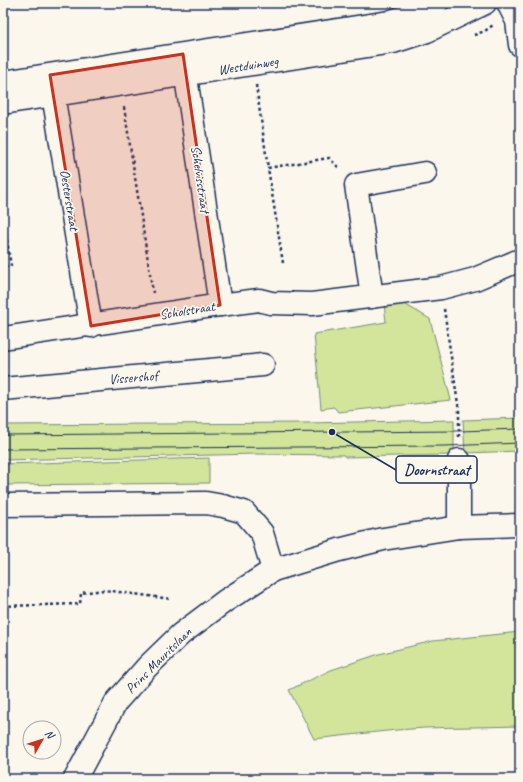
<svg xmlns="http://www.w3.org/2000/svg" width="523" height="782" font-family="Caveat,sans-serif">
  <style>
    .green { fill: #d2e59a; stroke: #768a7c }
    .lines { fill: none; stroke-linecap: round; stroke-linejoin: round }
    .minor-casing { stroke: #1b2f5e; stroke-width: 25 }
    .major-casing { stroke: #1b2f5e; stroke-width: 25 }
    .path { stroke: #1b2f5e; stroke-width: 2.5; stroke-dasharray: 3 3; stroke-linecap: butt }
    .minor { stroke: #fbf7ec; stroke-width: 22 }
    .major { stroke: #fbf7ec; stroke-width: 22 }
    .tram { stroke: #1b2f5e; stroke-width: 1 }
    .marked { fill: #c8321e; fill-opacity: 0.2; stroke: #c8321e; stroke-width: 3; stroke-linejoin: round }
    .labels { text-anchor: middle; stroke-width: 3.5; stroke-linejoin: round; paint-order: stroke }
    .street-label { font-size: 14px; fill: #1b2f5e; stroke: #fbf7ec }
    .leader { fill: none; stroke: #1b2f5e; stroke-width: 1.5 }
    .callout-dot { fill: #1b2f5e; stroke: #fbf7ec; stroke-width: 1.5 }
    .callout { fill: #fbf7ec; stroke: #1b2f5e; stroke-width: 1.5 }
    .callout-label { font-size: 15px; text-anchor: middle; font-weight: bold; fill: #1b2f5e }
  </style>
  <rect width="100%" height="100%" fill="#fbf7ec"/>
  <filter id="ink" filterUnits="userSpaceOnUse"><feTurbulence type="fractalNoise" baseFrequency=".025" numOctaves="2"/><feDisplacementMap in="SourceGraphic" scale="8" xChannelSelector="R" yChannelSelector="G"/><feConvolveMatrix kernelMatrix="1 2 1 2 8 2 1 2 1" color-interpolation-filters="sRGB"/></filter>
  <g filter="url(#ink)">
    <!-- green -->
    <g class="green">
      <path d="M401,302L430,319L451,400L338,412L334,407L321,409L314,334L386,322L384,304Z"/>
      <path d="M520,418V451L465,453L463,420Z"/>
      <path d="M454,420V455L345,457L344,455L256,454L3,460V425L305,423Z"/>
      <path d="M209,458V483L3,485V464Z"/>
      <path d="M520,632V726C488,727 456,727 425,728C388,730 351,735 314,739L289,690L331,670L379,654L433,641Z"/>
    </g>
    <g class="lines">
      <defs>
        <g id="minor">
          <path d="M508,3L517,21L520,45"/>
          <path d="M183,57L220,305"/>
          <path d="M50,76L91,326"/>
          <path d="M372,297L356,185L425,173"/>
          <path d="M3,338L220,305L259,300L271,303L312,304L441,288L475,279L520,260"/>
          <path d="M3,389L263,365"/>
          <path d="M3,505L206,503L223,506L244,512L262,533L273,570"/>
          <path d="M459,527V460"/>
          <path d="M75,779L116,702L147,667L181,634L225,601L273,570L339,550L383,539L459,527L520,525"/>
        </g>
        <g id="major">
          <path d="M3,82L389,22L418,12L437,3"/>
          <path d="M3,103L393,42L427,31L485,3"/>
        </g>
      </defs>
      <!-- minor casing -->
      <use href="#minor" class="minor-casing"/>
      <!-- major casing -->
      <use href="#major" class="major-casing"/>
      <!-- path -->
      <g class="path">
        <path d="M474,35L485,31L493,25"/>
        <path d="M256,85L268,168"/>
        <path d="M124,107L153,293"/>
        <path d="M3,216L11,266L3,267"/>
        <path d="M283,263L268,168L329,158L340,169"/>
        <path d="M444,309L459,411V438"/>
        <path d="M3,606L80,604L81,593L104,590L171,599"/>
      </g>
      <!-- minor -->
      <use href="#minor" class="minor"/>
      <!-- major -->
      <use href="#major" class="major"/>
      <!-- tram -->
      <g class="tram">
        <path d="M3,435L459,431L520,429"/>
        <path d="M3,449L444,446L520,443"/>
      </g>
    </g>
  </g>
  <!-- marked area -->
  <path class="marked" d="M183,54L220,305L91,326L50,75Z"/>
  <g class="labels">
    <!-- street labels -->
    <g class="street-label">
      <text transform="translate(248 65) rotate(-9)" y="5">Westduinweg</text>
      <text transform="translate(201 179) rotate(82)" y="5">Schelvisstraat</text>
      <text transform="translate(70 200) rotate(81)" y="5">Oesterstraat</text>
      <text transform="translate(187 310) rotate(-9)" y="5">Scholstraat</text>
      <text transform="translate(133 377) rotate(-5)" y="5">Vissershof</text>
      <text transform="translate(158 660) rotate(-45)" y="5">Prins Mauritslaan</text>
    </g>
  </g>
  <!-- callouts -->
  <path class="leader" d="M332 432L396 470"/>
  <circle class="callout-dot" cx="332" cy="432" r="4"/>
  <rect class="callout" x="396" y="456" width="81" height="27" rx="4"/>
  <g class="callout-label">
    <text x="437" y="475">Doornstraat</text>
  </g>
  <!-- margin -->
  <rect width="523" height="782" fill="none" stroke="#fbf7ec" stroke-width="16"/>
  <rect x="8" y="8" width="507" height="766" fill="none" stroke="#1b2f5e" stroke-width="1.5" filter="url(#ink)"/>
  <!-- north arrow -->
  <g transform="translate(42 740) rotate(51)"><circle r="19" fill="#fbf7ec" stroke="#a1a7b3"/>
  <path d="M0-3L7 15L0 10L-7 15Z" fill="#c8321e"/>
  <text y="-6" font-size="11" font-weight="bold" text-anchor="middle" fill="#1b2f5e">N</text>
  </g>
</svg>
